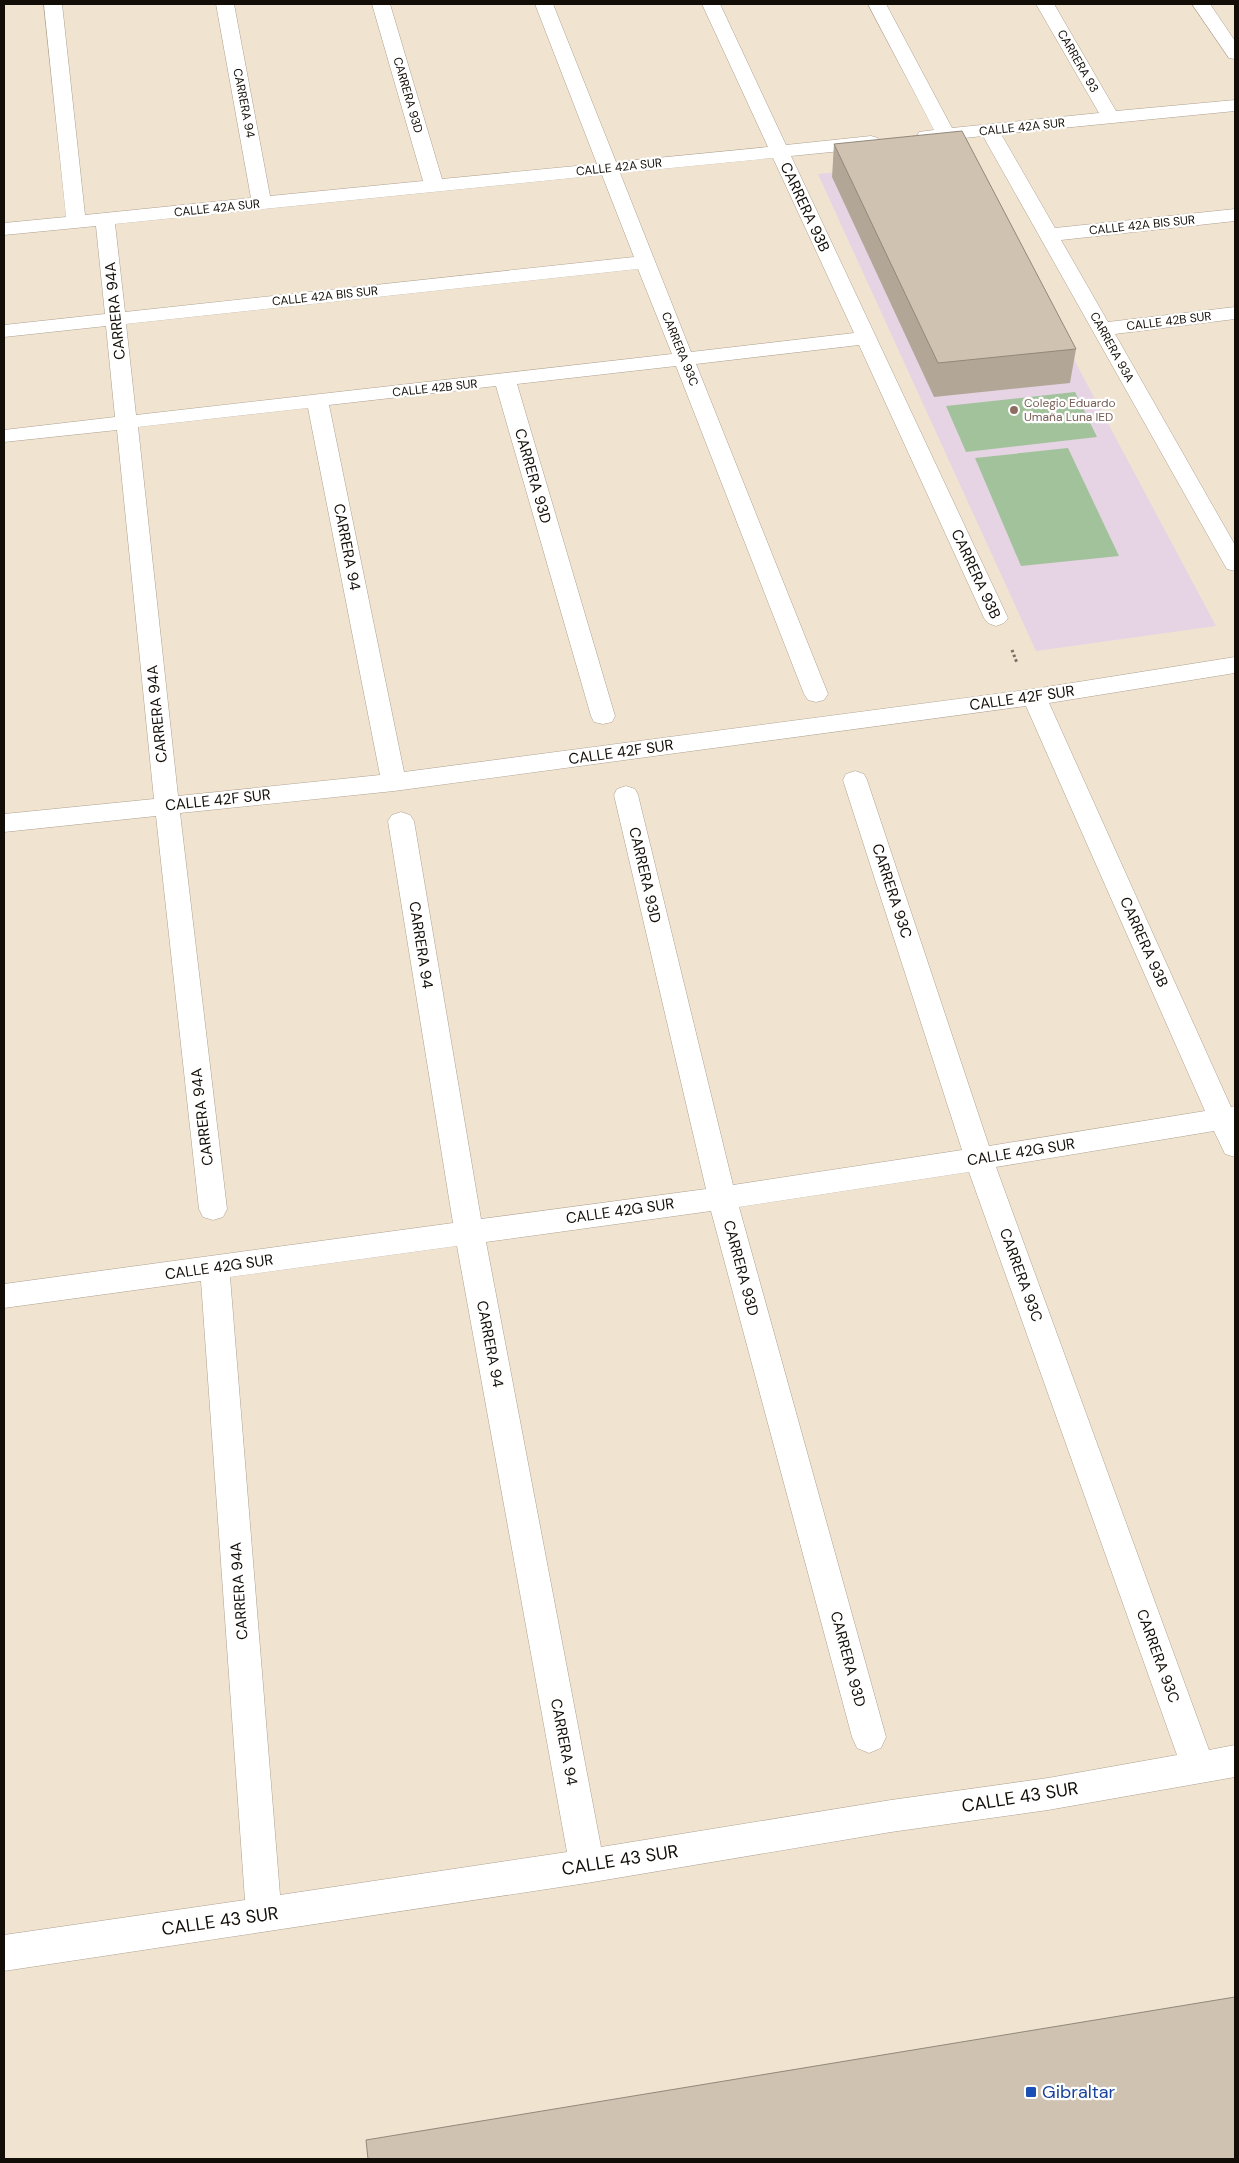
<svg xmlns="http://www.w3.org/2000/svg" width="1239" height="2163" font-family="'DM Sans',sans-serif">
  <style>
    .education { fill: #e6d4e5 }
    .green { fill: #a1c29a }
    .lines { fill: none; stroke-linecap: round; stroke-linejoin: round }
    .minor-casing { stroke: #aea190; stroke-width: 1 }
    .path { stroke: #776e62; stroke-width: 3; stroke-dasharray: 2.5 2.5; stroke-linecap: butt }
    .minor { fill: #fff; fill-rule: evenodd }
    .wall { fill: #b2a797 }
    .building { fill: #cfc2b0; stroke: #91887b }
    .education-dot { fill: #8d6e63; stroke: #fff; stroke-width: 2 }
    .transit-dot { fill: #1a4fb4; stroke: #fff; stroke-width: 2 }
    .labels { text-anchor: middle; stroke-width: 4.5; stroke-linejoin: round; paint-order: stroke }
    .far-street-label { font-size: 12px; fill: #120d07; stroke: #fff }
    .far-education-label { font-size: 12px; fill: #785e54; stroke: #fff; text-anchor: start }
    .street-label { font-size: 15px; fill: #120d07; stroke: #fff }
    .near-street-label { font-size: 18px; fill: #120d07; stroke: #fff }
    .near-transit-label { font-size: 18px; fill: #164399; stroke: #fff; text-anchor: start }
  </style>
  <rect width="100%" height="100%" fill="#f0e3d0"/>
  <!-- education -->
  <path class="education" d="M967,159L1216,626L1036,651L818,174Z"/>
  <!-- green -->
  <g class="green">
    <path d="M1075,392L1097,437L966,452L946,406Z"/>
    <path d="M1068,448L1119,556L1021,566L975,458Z"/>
  </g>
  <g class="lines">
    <defs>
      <g id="minor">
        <path d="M44,4H62L85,215L251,198L216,4H234L270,196L423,181L372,4H390L442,179L597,164L535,4H553L616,162L768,147L702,4H720L786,145L871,136L878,138L880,142L878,146L871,148L791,156L1008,618L1004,623L996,626L988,623L984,618L859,345L696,364L828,694L824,700L816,702L808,700L804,694L676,366L517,384L615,716L612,722L603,724L594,722L591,716L496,386L329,405L404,772L1034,689L1235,657V673L1049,703L1231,1107L1235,1106V1157L1225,1154L1214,1131L996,1167L1209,1750L1235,1745V1777L1048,1810L891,1832L587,1883L4,1971V1935L245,1900L201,1281L4,1308V1284L453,1223L388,821L392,815L401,812L410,815L414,821L481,1219L706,1189L614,795L617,789L626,786L635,789L638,795L733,1185L962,1150L843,780L846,774L855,771L864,774L867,780L989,1146L1205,1111L1026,706L394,791L180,813L227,1209L223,1217L213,1220L203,1217L199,1209L156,816L4,832V814L154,799L117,430L4,442V430L115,417L106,326L4,337V325L105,314L96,226L4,235V223L66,217ZM773,158L854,333L691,352L620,173ZM602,175L634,257L125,312L115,224ZM638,269L672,354L136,415L126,324ZM308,408L380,775L178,796L138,427ZM969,1172L1177,1755L1048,1778L891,1800L601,1847L486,1242L711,1211L852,1737L857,1748L869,1753L881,1748L886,1737L739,1207ZM457,1246L567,1852L280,1895L230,1277Z"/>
        <path d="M868,4H886L952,128L1099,113L1036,4H1054L1116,111L1235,100V111L1001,134L1055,228L1235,209V221L1061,240L1108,322L1235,307V319L1115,334L1235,545V571L1227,569L1224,564L983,136L926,142L919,140L917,136L919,132L934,130Z"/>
        <path d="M1192,4H1210L1235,41V59L1229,58Z"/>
      </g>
    </defs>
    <!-- minor casing -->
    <use href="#minor" class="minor-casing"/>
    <!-- path -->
    <path class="path" d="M1012,650L1017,663"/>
    <!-- minor -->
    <use href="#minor" class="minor"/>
  </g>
  <!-- wall -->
  <path class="wall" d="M834,144L1076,349L1070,383L934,397L832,177Z"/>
  <!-- building -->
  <g class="building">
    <path d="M962,131L1076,349L938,363L834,144Z"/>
    <path d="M1235,1997V2159H368L366,2140Z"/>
  </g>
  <!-- markers -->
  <circle class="education-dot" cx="1014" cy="410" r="5"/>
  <rect class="transit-dot" x="1025" y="2086" width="12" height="12" rx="2.5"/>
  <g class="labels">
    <!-- far-street labels -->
    <g class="far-street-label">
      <text transform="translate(1078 61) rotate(60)" y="4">CARRERA 93</text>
      <text transform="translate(408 95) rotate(74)" y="4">CARRERA 93D</text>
      <text transform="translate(244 103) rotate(79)" y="4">CARRERA 94</text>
      <text transform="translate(1022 127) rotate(-6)" y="4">CALLE 42A SUR</text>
      <text transform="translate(619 167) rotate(-6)" y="4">CALLE 42A SUR</text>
      <text transform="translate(217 208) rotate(-6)" y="4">CALLE 42A SUR</text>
      <text transform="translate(1142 225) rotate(-6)" y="4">CALLE 42A BIS SUR</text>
      <text transform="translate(325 296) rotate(-6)" y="4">CALLE 42A BIS SUR</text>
      <text transform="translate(1169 321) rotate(-7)" y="4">CALLE 42B SUR</text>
      <text transform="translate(1112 347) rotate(61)" y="4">CARRERA 93A</text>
      <text transform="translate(680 349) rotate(68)" y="4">CARRERA 93C</text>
      <text transform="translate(435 388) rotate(-6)" y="4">CALLE 42B SUR</text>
    </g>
    <!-- far-education labels -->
    <g class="far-education-label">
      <text x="1024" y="407">Colegio Eduardo<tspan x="1024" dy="14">Umaña Luna IED</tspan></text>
    </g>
    <!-- street labels -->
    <g class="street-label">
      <text transform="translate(805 207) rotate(65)" y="5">CARRERA 93B</text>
      <text transform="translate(115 311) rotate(-96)" y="5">CARRERA 94A</text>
      <text transform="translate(533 476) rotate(74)" y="5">CARRERA 93D</text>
      <text transform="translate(347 547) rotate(79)" y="5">CARRERA 94</text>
      <text transform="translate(976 574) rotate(65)" y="5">CARRERA 93B</text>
      <text transform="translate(1022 698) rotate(-8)" y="5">CALLE 42F SUR</text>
      <text transform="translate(157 714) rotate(-96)" y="5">CARRERA 94A</text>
      <text transform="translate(621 752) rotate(-8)" y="5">CALLE 42F SUR</text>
      <text transform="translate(218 800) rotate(-6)" y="5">CALLE 42F SUR</text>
      <text transform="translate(645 875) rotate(77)" y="5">CARRERA 93D</text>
      <text transform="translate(892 891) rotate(72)" y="5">CARRERA 93C</text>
      <text transform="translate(1144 942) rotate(66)" y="5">CARRERA 93B</text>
      <text transform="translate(421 945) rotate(81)" y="5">CARRERA 94</text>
      <text transform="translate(202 1117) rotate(-97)" y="5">CARRERA 94A</text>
      <text transform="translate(1021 1152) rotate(-9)" y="5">CALLE 42G SUR</text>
      <text transform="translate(620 1211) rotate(-8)" y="5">CALLE 42G SUR</text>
      <text transform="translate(219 1267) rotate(-8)" y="5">CALLE 42G SUR</text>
      <text transform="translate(741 1268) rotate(75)" y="5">CARRERA 93D</text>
      <text transform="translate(1021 1275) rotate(70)" y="5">CARRERA 93C</text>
      <text transform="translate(490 1344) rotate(79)" y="5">CARRERA 94</text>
      <text transform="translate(239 1591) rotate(-94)" y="5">CARRERA 94A</text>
      <text transform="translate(1158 1656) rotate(70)" y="5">CARRERA 93C</text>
      <text transform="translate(848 1659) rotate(75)" y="5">CARRERA 93D</text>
      <text transform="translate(564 1742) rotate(79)" y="5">CARRERA 94</text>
    </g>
    <!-- near-street labels -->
    <g class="near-street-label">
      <text transform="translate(1020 1797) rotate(-9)" y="6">CALLE 43 SUR</text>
      <text transform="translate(620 1860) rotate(-9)" y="6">CALLE 43 SUR</text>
      <text transform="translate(220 1921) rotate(-8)" y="6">CALLE 43 SUR</text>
    </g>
    <!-- near-transit labels -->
    <g class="near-transit-label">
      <text x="1042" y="2098">Gibraltar</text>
    </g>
  </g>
  <!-- border -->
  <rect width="1239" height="2163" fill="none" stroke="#120d07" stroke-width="10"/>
</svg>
